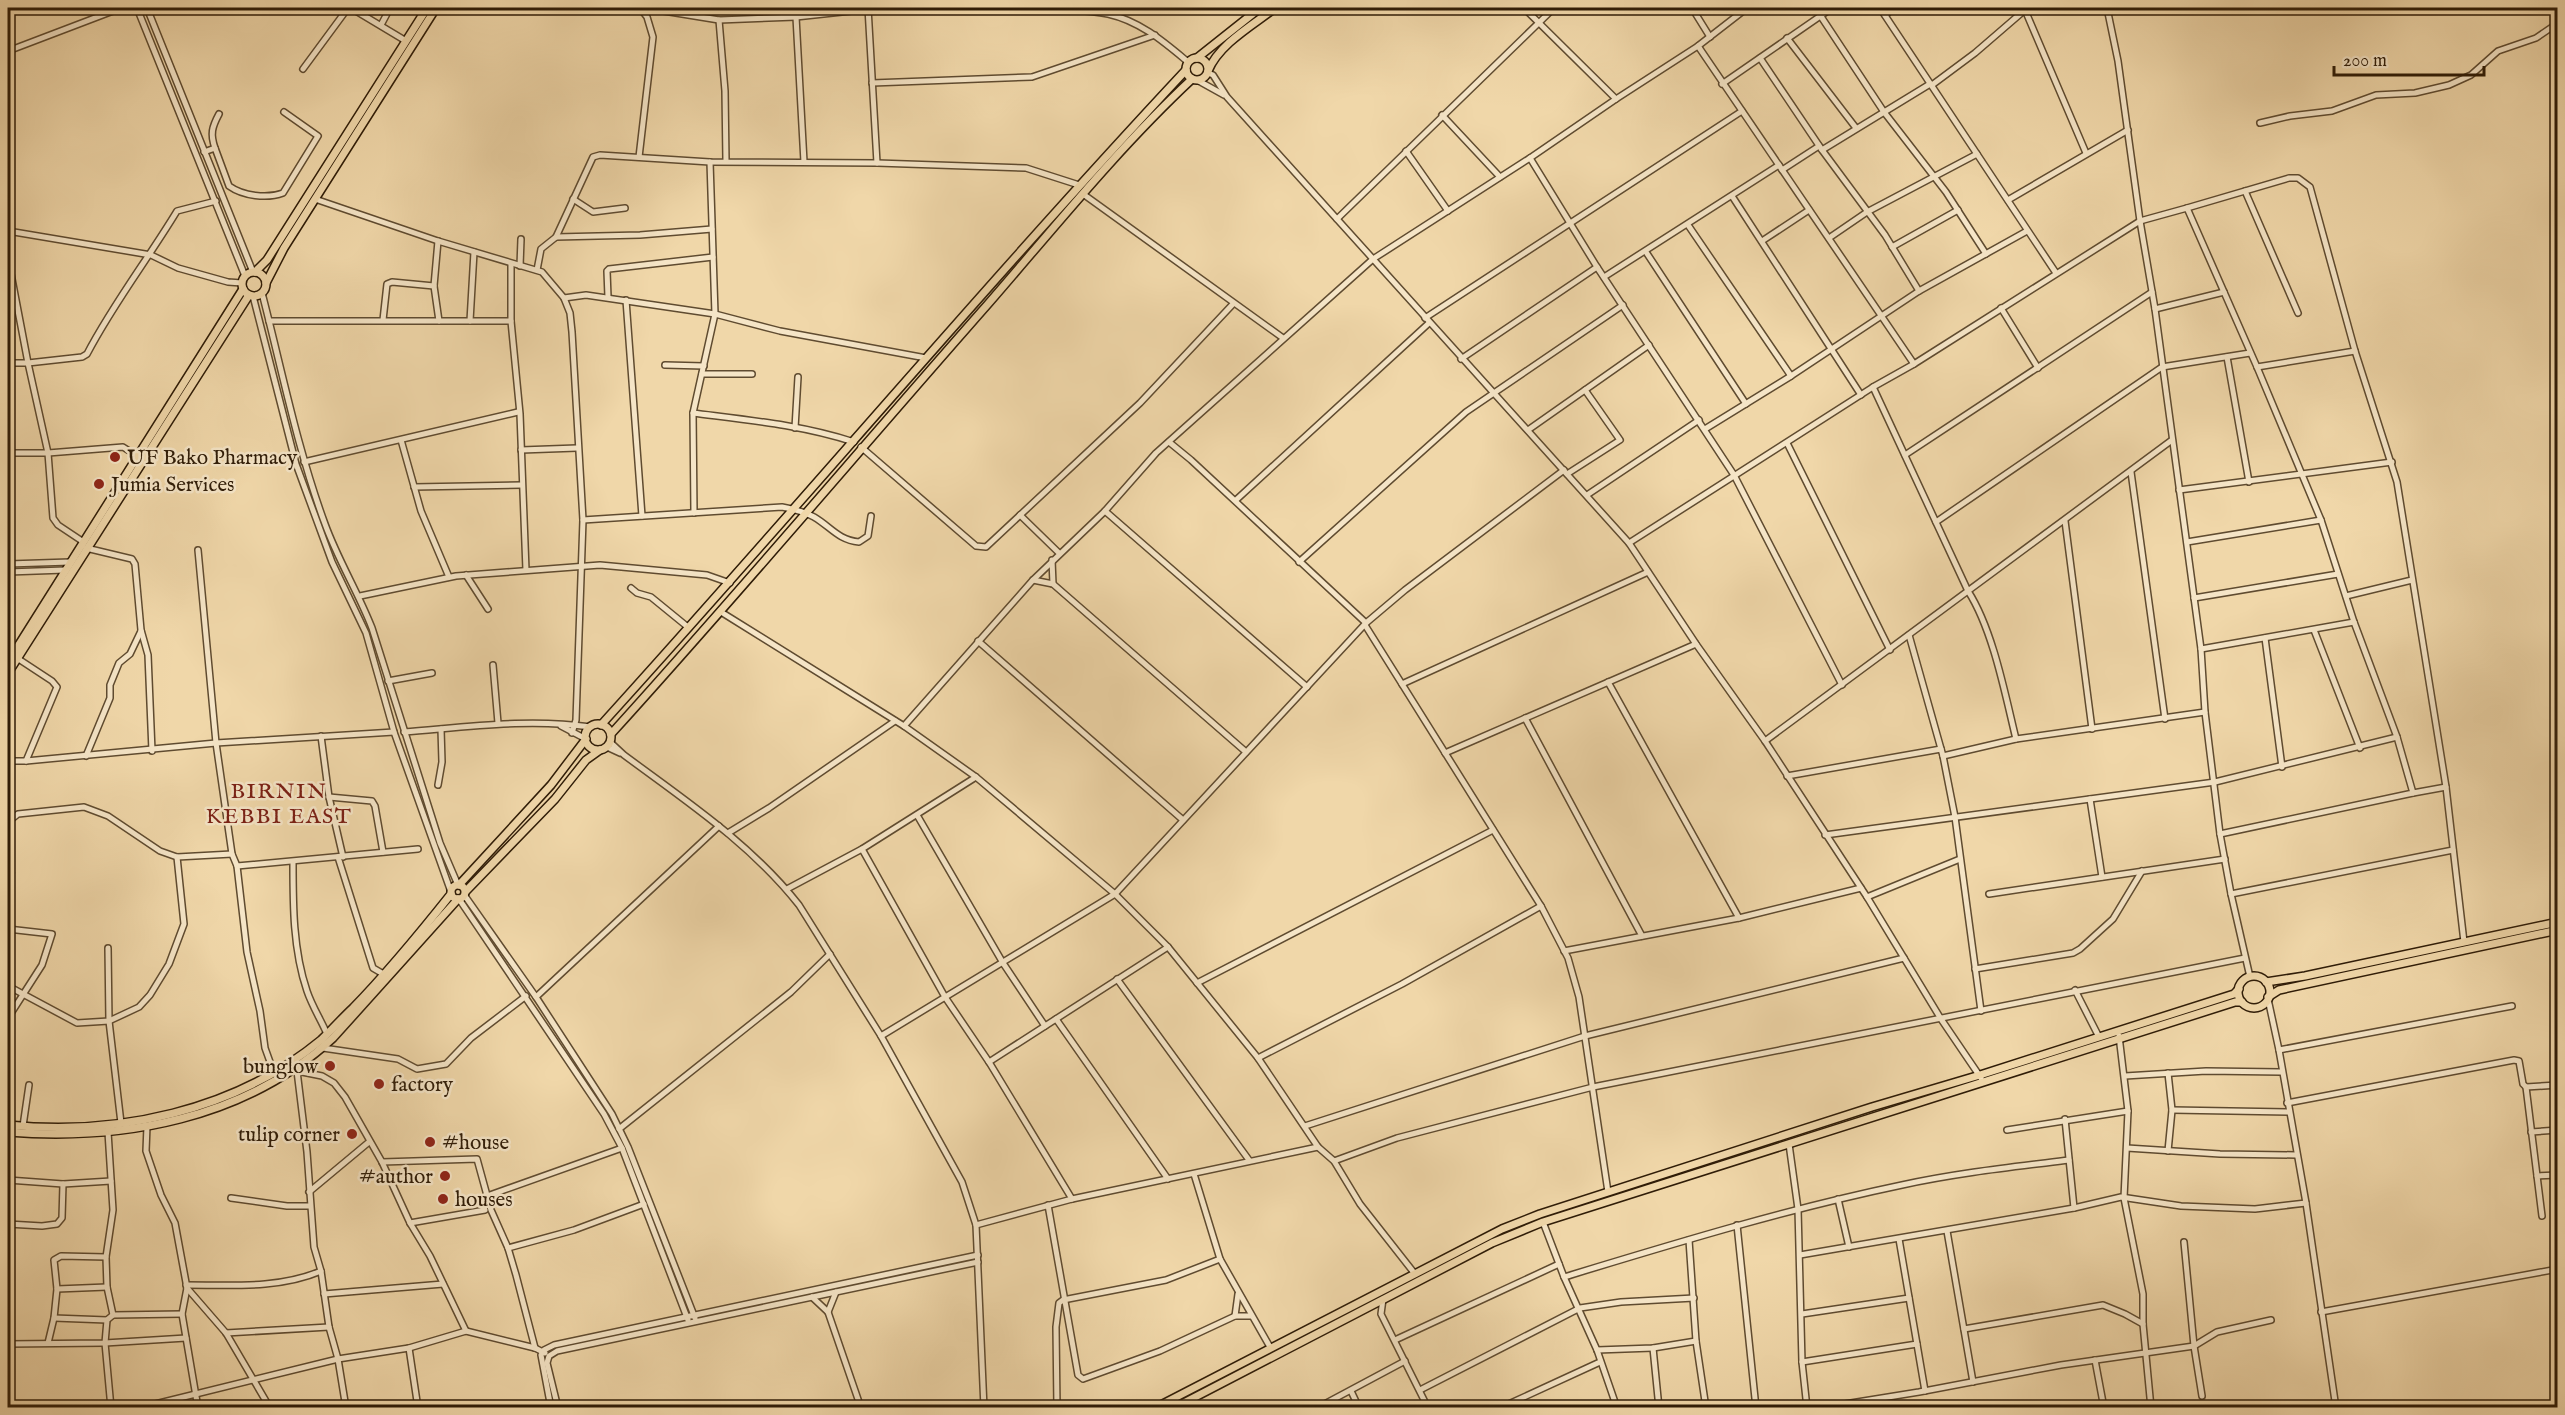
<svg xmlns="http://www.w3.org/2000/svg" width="2565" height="1415" font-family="'IM FELL English',serif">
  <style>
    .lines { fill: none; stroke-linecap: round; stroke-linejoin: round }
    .minor-casing { stroke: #5f4b30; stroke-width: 8 }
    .major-casing { stroke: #2f1c07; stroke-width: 10 }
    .minor { stroke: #f5e5c7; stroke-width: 5 }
    .major { stroke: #f0d7a9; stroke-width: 7 }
    .poi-dot { fill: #8f2418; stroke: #f5e5c7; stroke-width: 2 }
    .labels { text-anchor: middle; stroke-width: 5; stroke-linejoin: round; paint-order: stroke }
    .poi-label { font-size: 21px; fill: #2f1c07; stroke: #f5e5c7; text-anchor: start }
    .neighbourhood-label { font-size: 22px; letter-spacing: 1.5px; fill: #7a1f14; stroke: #f5e5c7 }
  </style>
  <rect width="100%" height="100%" fill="#f0d7a9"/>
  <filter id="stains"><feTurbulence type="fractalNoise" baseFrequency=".00333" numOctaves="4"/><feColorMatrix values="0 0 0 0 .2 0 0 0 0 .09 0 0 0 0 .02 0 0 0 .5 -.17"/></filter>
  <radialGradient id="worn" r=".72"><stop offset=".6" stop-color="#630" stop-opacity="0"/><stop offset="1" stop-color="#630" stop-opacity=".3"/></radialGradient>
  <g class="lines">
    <defs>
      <g id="minor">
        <path d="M137,8L245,276"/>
        <path d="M147,8L253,272"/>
        <path d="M351,8L406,41"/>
        <path d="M645,8L719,20L796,17L879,8"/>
        <path d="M868,8L877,163"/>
        <path d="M1046,8C1067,10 1088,10 1108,14C1140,21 1164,42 1188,62"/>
        <path d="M1524,8L1616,99"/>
        <path d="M1692,8L1710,37"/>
        <path d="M1880,8L2056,273"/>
        <path d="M2107,8L2118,61L2140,221L2155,309L2201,649L2205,712L2220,834L2231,894L2250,977"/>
        <path d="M2025,10L2086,153"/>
        <path d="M1820,15L1884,112L1946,192L1986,254"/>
        <path d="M1885,15L1894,8"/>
        <path d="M796,17L804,162"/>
        <path d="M719,20L725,91L726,161"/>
        <path d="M381,25L390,8"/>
        <path d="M1787,38L1856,128"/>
        <path d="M1698,46L1914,364"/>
        <path d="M8,51L121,8"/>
        <path d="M1760,58L1822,150L1885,235L1919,291"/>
        <path d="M303,69L348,8"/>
        <path d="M1208,73L1213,75L1227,97L1629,543L1696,644L1765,741L1867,897L1941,1019L1981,1078"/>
        <path d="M1197,80L1224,95"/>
        <path d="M872,83L1032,77L1155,35"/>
        <path d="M1722,84L1832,8"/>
        <path d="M1932,85L1975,53L2026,9"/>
        <path d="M1442,115L1500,177"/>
        <path d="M2260,123L2290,116L2332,111L2376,95L2415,93L2449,85L2471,75L2498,51L2536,38L2558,23"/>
        <path d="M215,148C210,134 212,127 219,114"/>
        <path d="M1822,150L1930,84"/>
        <path d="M1406,151L1448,211"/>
        <path d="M204,152L215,148L229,186C243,196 267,199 283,193L318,136L284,112"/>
        <path d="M639,157L653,37L647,17L640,8"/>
        <path d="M1530,158L1597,267L1734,475L1842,685"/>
        <path d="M1782,170L1819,146"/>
        <path d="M2245,191L2298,313"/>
        <path d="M1083,194L1283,338"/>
        <path d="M1732,196L1861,395"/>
        <path d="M315,199L438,241L542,272L564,298L570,313L572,332L583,520L576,720L572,733"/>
        <path d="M573,199L593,212L625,208"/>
        <path d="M2008,200L2128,130"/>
        <path d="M2187,208L2289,178H2298L2310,187L2355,351L2397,482L2446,787L2464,942"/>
        <path d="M1337,219L1554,8"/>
        <path d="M1688,225L1791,376"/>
        <path d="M8,231L151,255L178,268L228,282L242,283"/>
        <path d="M556,237L593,157L600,155L710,162L877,163L1026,168L1079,185"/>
        <path d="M1829,238L1867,212L1977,154"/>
        <path d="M438,241L434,286L439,321"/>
        <path d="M1762,241L1809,210"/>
        <path d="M1892,247L1958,210"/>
        <path d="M1646,252L1746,404"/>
        <path d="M8,258L28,363L48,453L53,518L58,525L82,541"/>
        <path d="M511,264V321L520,414L526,570"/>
        <path d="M520,266L521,239"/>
        <path d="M537,270L541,249L556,237L640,235L712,229"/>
        <path d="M1604,277L1779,165"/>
        <path d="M262,293C282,370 297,448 325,524C338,560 358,592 372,628L440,843L458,885"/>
        <path d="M253,296L296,464L332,562L366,633L394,732L451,892"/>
        <path d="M608,297L607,271L609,269L713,257"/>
        <path d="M564,298L586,295L715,314L780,331L926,358"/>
        <path d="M626,300L642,516"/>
        <path d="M2001,308L2038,368"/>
        <path d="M2155,309L2224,292"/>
        <path d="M1425,318L1742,111"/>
        <path d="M383,320L387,284L392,282L434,286"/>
        <path d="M269,321H511"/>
        <path d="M470,321L474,252"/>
        <path d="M2227,357L2249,482"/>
        <path d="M1461,359L1597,267"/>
        <path d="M8,363H28L82,357L87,354C113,304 148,259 177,211L216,201"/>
        <path d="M665,365L704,366"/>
        <path d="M2257,367L2355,351"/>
        <path d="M702,374H752"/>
        <path d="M1873,387L1968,591C1993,630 2005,694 2016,739"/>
        <path d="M693,413C748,420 802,425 854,442"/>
        <path d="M795,428L798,377"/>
        <path d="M1705,429L1791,376L1919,291L2027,231"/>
        <path d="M1528,430L1649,345"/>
        <path d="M401,440L421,511L449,577"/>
        <path d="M1169,442L1191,460L1366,623"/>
        <path d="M1787,443L1890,650"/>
        <path d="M861,447L976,546L986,547L1140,403L1233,304"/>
        <path d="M521,450L577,448"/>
        <path d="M8,453H48L123,447L137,456"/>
        <path d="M1905,455L2152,292"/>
        <path d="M304,462L518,412"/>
        <path d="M2131,472L2165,719"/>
        <path d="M1567,474L1620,440L1585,390"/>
        <path d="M414,487L522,485"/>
        <path d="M2179,490L2392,462"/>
        <path d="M1587,495L1699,420"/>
        <path d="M1236,500L1429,323"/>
        <path d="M1105,511L1307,687"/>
        <path d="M694,513L693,413L715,314L710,162"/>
        <path d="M1020,515L1059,553"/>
        <path d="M583,520L782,507C793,509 805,512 814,517C831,527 838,540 859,542L868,536L871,516"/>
        <path d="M2065,521L2092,729"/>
        <path d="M1936,522L2162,367L2250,353"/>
        <path d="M2187,542L2321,520"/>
        <path d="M1629,543L1873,387L1914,364L2140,221L2187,208L2257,367L2321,520L2354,622L2397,737L2413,793L2220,834"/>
        <path d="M86,548L132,559L135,564L141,630L148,655L152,751"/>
        <path d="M198,550L216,743L232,854L237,866L247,952L260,1011L265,1048L274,1073"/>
        <path d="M1052,560L1053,584"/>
        <path d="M1299,562L1466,412L1623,305"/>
        <path d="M8,564L70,562"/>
        <path d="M8,572L65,570"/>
        <path d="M466,575L488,609"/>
        <path d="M1033,580L1053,584L1246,752"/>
        <path d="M631,588L637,593L651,597L689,628"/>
        <path d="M360,596L456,576L600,565L707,575L730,583"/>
        <path d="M2346,596L2412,580"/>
        <path d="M2194,598L2338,574"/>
        <path d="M721,612L904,726L976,777L1115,894L1168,947L1258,1058L1318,1147L1334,1161L1360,1204L1415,1274"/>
        <path d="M1365,625L1541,906L1568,958L1579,997L1608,1192"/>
        <path d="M2314,630L2360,748"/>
        <path d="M1909,635L1943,756L1955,817L1981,1011"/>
        <path d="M2265,638L2282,767"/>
        <path d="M978,641L1183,820"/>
        <path d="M2201,649L2354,622"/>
        <path d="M17,658L52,681L57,687L26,761"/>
        <path d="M493,665L498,723"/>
        <path d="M388,681L432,673"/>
        <path d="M1608,682L1739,918"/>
        <path d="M1402,684L1648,572"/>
        <path d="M1525,718L1642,936"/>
        <path d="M561,726L586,739"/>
        <path d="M904,726L1033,580L1105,511L1156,453L1373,259L1530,158L1616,99L1698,46L1747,8"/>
        <path d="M404,732C467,727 528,718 591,727"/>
        <path d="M321,736L329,797L343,857"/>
        <path d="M1765,741L2172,440"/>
        <path d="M610,742L624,755C686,801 751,844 799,905L881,1036L962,1182L976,1225L984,1408"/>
        <path d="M607,747L620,753"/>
        <path d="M1445,753L1696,644"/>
        <path d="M86,756L110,698V685L119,663L130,654L141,631"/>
        <path d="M1943,756L2016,739L2205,712"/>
        <path d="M8,758L13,761H26L216,743L394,732"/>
        <path d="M1787,776L1941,749"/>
        <path d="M438,785L442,762L441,729"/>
        <path d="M2413,793L2446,787"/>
        <path d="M329,797L372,801L375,806L383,852"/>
        <path d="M2090,799L2102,877"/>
        <path d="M917,815L1003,963L1045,1026"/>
        <path d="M8,822L18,814L84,807L108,816L160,851L177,857L232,854"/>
        <path d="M728,833L769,808L895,721"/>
        <path d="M1825,835L2215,782L2397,737"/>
        <path d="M862,849L945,997L989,1062L1072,1199"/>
        <path d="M338,857L373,968L385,975"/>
        <path d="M293,862C293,905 293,950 307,991C312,1006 321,1020 327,1034"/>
        <path d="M237,866L418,849"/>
        <path d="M8,871L11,873"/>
        <path d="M787,889L862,849L976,777"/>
        <path d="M1989,894L2225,859"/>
        <path d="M2231,894L2453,850"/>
        <path d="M465,896L536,997L612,1114L628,1147L695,1318"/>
        <path d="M1867,897L1960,859"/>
        <path d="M459,899L604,1114L622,1148L688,1320"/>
        <path d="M8,929L52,934L42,965L8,1018"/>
        <path d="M108,948L109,1021L121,1123"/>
        <path d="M1564,951L1739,918L1861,888"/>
        <path d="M1975,969L2073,953L2080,949L2113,919L2142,871"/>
        <path d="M1117,979L1249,1160"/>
        <path d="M1197,983L1493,830"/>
        <path d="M8,986L77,1023L109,1021L139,1007L150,995L169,964L184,924L177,857"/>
        <path d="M2075,990L2099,1037"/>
        <path d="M536,997L719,826"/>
        <path d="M2268,999L2279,1050"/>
        <path d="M1056,1019L1168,1179"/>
        <path d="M881,1036L1115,894L1366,623L1405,590L1564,470"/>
        <path d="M2119,1036L2128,1111L2124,1198L2143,1294V1324L2151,1408"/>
        <path d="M323,1048L398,1059L417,1069L446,1064L471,1038L526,996"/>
        <path d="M1258,1058L1402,984L1541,906"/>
        <path d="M989,1062L1168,947"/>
        <path d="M296,1069L297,1071L322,1076L334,1083L345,1097L382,1162L410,1223L430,1256L466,1331"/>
        <path d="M297,1071L307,1152L314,1247L321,1271L329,1327L338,1359L346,1408"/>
        <path d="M2168,1073L2172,1110L2168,1151"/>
        <path d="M2125,1076L2206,1071L2281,1072"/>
        <path d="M2526,1087L2542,1216"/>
        <path d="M2287,1103L2514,1060L2519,1061L2523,1084L2526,1087L2558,1085"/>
        <path d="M2172,1110L2289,1112"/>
        <path d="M2065,1119L2074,1208"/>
        <path d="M23,1126L29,1085"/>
        <path d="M147,1126L146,1151L161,1195L175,1223L187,1288L182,1314L198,1408"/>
        <path d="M1305,1126L1585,1036L1904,958"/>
        <path d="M619,1129L791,992L830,954"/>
        <path d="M2007,1130L2128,1111"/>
        <path d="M108,1132L113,1210L106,1257L107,1287L113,1315L107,1320L105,1343L111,1408"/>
        <path d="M2531,1132L2558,1130"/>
        <path d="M1789,1144L1798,1209L1802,1362L1807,1408"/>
        <path d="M2127,1148L2220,1154L2296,1155"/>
        <path d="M1334,1161L1397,1138L1593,1087L2245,958"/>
        <path d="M382,1162L477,1159L491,1210L508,1248L516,1275L535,1348"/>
        <path d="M1194,1174L1220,1259L1270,1347"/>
        <path d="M2537,1176L2558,1175"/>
        <path d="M8,1180L63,1184L111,1181"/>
        <path d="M309,1192L369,1142"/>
        <path d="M487,1196L622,1148"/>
        <path d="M231,1198L287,1206H310"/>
        <path d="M1838,1199L1849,1247"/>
        <path d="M1048,1205L1078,1375L1083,1379L1160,1351L1235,1316H1251"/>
        <path d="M1543,1222L1564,1277L1597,1350L1617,1408"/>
        <path d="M410,1223L485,1210"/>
        <path d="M8,1224L42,1226L57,1224L62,1218L63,1184"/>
        <path d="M976,1225L1072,1199L1318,1147"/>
        <path d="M1737,1225L1756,1408"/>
        <path d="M1947,1231L1973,1382"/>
        <path d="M1899,1239L1925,1391"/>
        <path d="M1689,1240L1696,1341L1706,1408"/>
        <path d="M2184,1242L2194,1346L2202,1396"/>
        <path d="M508,1248L574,1230L644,1204"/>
        <path d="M1800,1255L2074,1208L2121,1197L2181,1206L2255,1209L2306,1203"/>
        <path d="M1564,1277C1676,1243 1787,1209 1902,1185C1957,1173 2013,1167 2069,1160"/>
        <path d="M186,1285C231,1285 279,1289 321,1271"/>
        <path d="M187,1288L226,1333L270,1408"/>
        <path d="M57,1289L107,1287"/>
        <path d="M324,1294L443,1284"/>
        <path d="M812,1297L828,1312L861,1408"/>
        <path d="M1383,1299L1381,1314L1428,1408"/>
        <path d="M828,1312L836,1292"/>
        <path d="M2321,1312L2558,1269"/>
        <path d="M1802,1314L1909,1298"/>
        <path d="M113,1315L182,1314"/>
        <path d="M1235,1316L1238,1294"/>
        <path d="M54,1318L107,1320"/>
        <path d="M1964,1329L2103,1305L2125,1314L2143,1324"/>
        <path d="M226,1333L329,1327"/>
        <path d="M1395,1340L1559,1264"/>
        <path d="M48,1343L54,1318L57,1289L54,1260L61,1256L106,1257"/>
        <path d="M8,1344L105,1343L186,1338"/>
        <path d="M409,1348L418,1408"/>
        <path d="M1653,1348L1659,1408"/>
        <path d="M1597,1350L1653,1348L1696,1341"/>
        <path d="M2095,1360L2104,1408"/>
        <path d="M1802,1362L1917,1344"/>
        <path d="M1420,1390L1580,1308L1621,1302L1694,1298"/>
        <path d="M1351,1391L1359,1408"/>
        <path d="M139,1408L338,1359L409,1348L466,1331L535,1348L545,1353"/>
        <path d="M551,1408L541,1355L544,1350L554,1345L978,1255"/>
        <path d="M558,1408L547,1363L549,1356L557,1351L978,1262"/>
        <path d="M1057,1408L1056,1327L1059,1303L1063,1300L1166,1280L1220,1259"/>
        <path d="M1317,1408L1405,1361"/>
        <path d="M1500,1408L1600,1362"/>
        <path d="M1820,1408L1919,1392L2061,1365L2194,1346L2217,1332L2271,1320"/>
        <path d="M2336,1408L2306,1203L2279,1050L2512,1006"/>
      </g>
      <g id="major">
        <circle cx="1197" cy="69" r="11"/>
        <path d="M1197,58L1260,8"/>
        <path d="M1208,71C1219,44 1253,25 1275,8"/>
        <path d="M255,272L267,260L427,8"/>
        <circle cx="254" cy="284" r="12"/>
        <path d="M266,283L284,248L436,8"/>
        <path d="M8,662L243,289"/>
        <path d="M8,673L249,295"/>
        <circle cx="598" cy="737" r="13"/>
        <path d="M601,725C798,508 986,284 1186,70"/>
        <path d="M611,734C739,593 862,447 988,304C1054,228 1118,148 1192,79"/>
        <circle cx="458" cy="892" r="7"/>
        <path d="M459,885L551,785L586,739"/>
        <path d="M466,891L555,799L586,760L600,750"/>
        <circle cx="2254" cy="992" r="16"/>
        <path d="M2266,982L2305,976L2558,922"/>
        <path d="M2268,997L2279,990L2558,930"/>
        <path d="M8,1125C117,1136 235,1111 321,1040C332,1030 342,1018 353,1008C388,972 420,933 451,894"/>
        <path d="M8,1132C123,1141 245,1119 333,1038L458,899"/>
        <path d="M1155,1408L1502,1229L1540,1214L1872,1107L1980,1075L2234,994L2239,989"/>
        <path d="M1174,1408L1492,1243L1543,1222L2235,1002H2242"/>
      </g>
    </defs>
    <!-- minor casing -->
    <use href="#minor" class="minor-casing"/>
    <!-- major casing -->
    <use href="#major" class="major-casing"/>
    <!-- minor -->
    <use href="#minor" class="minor"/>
    <!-- major -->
    <use href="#major" class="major"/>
  </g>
  <!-- markers -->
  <g class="poi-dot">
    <circle cx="115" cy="457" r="6"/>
    <circle cx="99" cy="484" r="6"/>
    <circle cx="330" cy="1066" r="6"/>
    <circle cx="379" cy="1084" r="6"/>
    <circle cx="352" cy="1134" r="6"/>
    <circle cx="430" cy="1142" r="6"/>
    <circle cx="445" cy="1176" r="6"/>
    <circle cx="443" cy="1199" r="6"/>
  </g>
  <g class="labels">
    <!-- poi labels -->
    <g class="poi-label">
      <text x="127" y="464">UF Bako Pharmacy</text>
      <text x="111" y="491">Jumia Services</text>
      <text x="318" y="1073" text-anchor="end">bunglow</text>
      <text x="391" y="1091">factory</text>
      <text x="340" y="1141" text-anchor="end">tulip corner</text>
      <text x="442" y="1149">#house</text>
      <text x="433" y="1183" text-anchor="end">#author</text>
      <text x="455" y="1206">houses</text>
    </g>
    <!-- neighbourhood labels -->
    <g class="neighbourhood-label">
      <text x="279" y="798">BIRNIN<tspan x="279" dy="25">KEBBI EAST</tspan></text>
    </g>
  </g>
  <!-- margin -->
  <rect width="2565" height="1415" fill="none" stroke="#f0d7a9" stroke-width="30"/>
  <rect x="9" y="9" width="2547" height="1397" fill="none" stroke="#2f1c07" stroke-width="3"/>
  <rect x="15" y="15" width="2535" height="1385" fill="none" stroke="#2f1c07" stroke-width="1.5"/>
  <!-- scale -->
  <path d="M2334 66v9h150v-9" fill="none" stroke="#2f1c07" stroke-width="3"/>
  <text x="2343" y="66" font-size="18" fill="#2f1c07" stroke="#f5e5c7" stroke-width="4.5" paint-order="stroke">200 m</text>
  <rect width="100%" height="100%" filter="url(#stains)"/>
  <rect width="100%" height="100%" fill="url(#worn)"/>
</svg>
